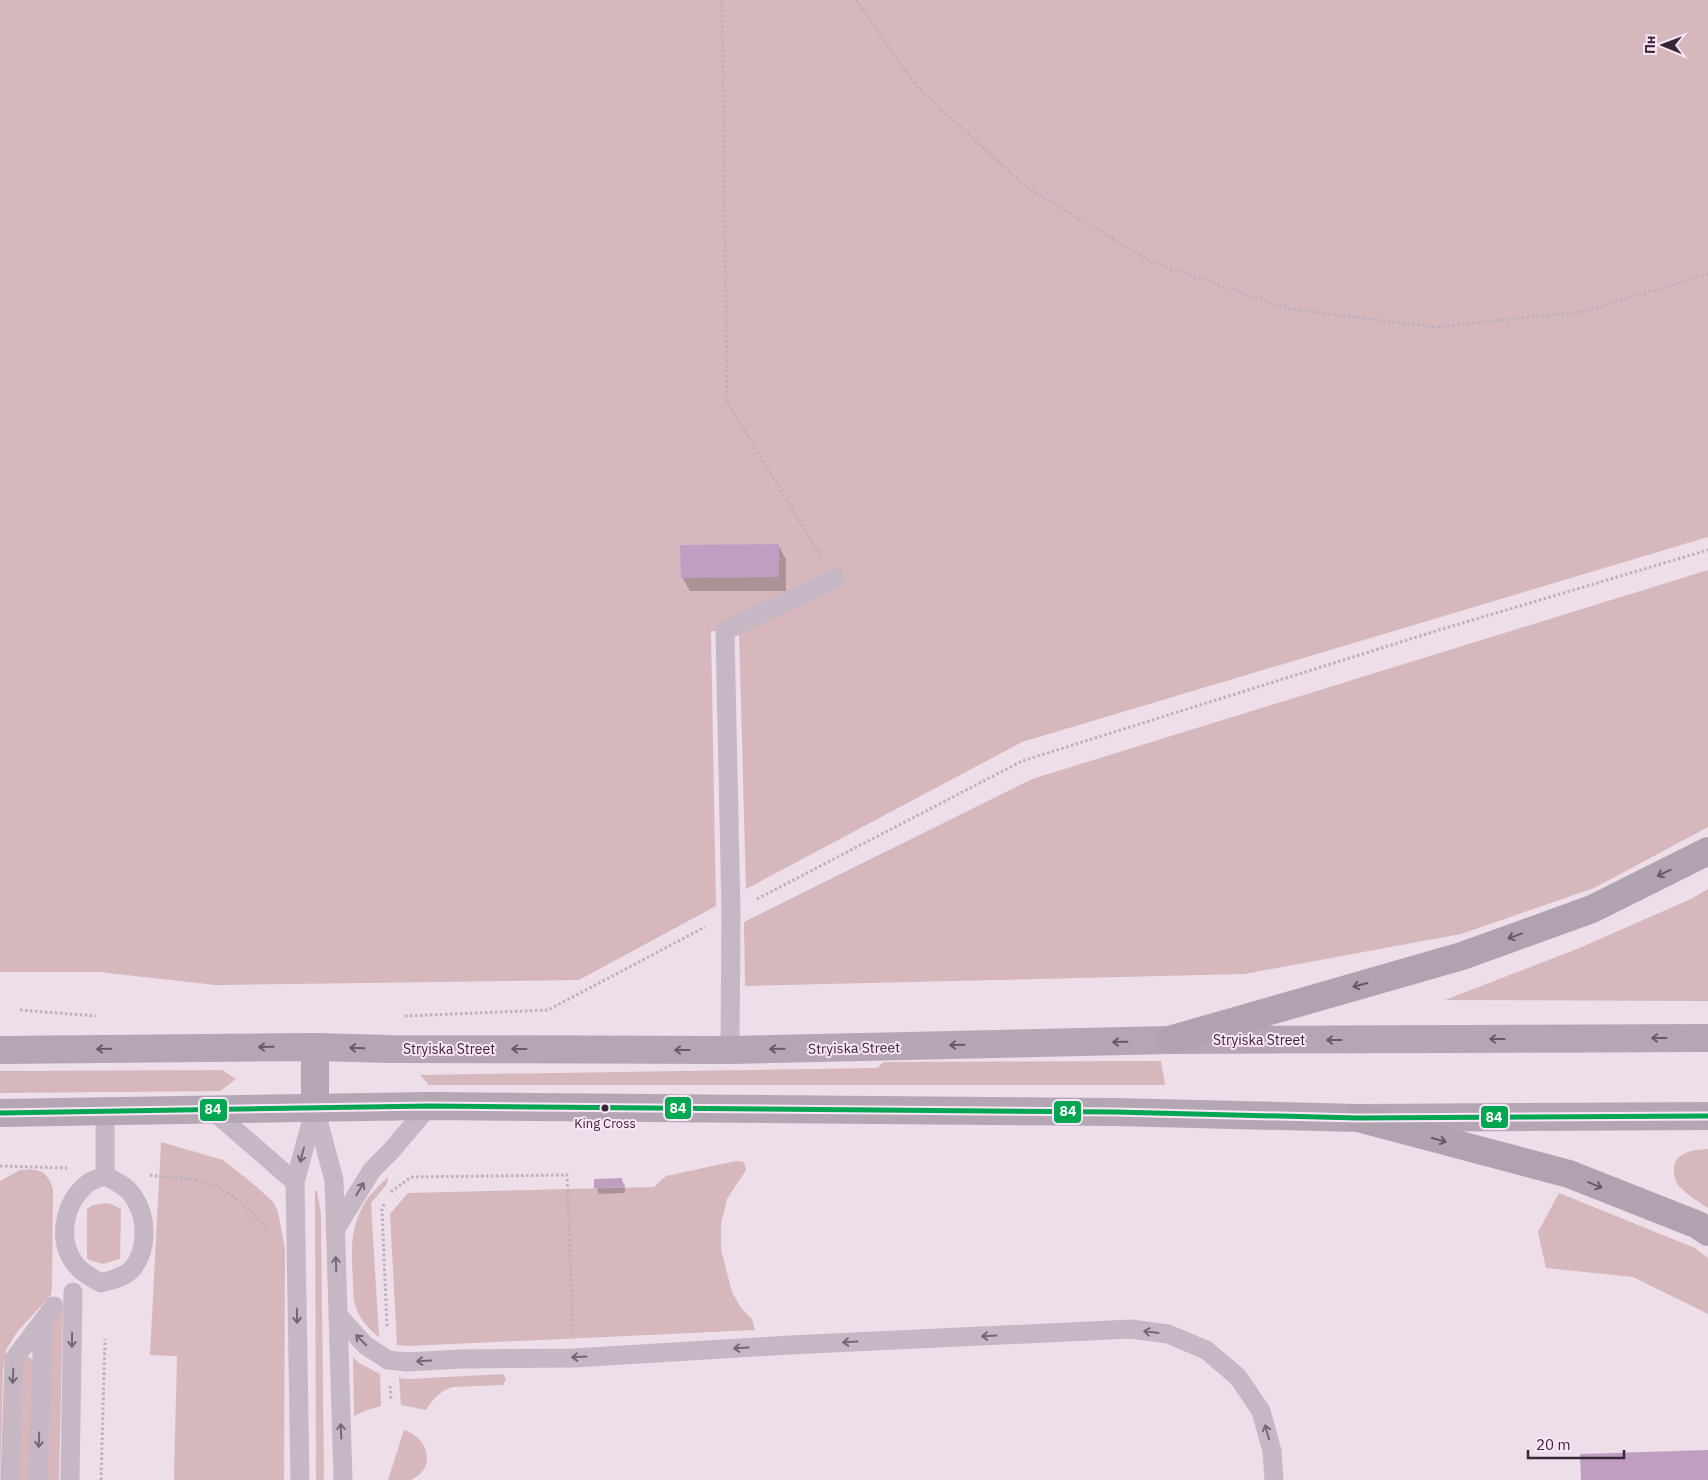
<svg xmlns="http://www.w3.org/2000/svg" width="1708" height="1480" font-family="'IBM Plex Sans',sans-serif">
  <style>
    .green { fill: #d6b7bc }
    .shadow { fill: #0003 }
    .building { fill: #bf9ec1 }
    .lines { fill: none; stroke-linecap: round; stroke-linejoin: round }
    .path { stroke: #beb0bd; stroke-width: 3; stroke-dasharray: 2.5 2.5; stroke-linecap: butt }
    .service { stroke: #c6b7c4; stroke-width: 19 }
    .primary { stroke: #b4a7b3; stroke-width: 28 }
    .trunk { stroke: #b0a2ae; stroke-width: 28 }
    .bus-1-casing { stroke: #fbe5f6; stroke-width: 9 }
    .bus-1 { stroke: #00a651; stroke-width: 5 }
    .oneway { stroke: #675867 }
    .oneway2 { stroke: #685a69 }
    .oneway3 { stroke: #776776 }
    .bus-dot { fill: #362637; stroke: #fbe5f6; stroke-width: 2 }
    .labels { text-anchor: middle; stroke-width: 4; stroke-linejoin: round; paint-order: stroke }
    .bus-label { font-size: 13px; fill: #362637; stroke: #fbe5f6 }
    .street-label { font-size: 14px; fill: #362637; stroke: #fbe5f6 }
    .line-badge { stroke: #fbe5f6; stroke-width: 2 }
    .badge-label { font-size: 14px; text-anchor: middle; font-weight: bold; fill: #fff }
  </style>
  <rect width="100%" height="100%" fill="#eddeea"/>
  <!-- green -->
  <g class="green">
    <path d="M0,0H1708V537L1022,742L746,889L739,631H711L716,906L579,980L215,985L99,972H0Z"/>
    <path d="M1708,570V827L1594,888L1461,934L1244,974L745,986L744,922L1032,779Z"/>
    <path d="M1708,889V1001L1445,1000L1577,949L1691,899Z"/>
    <path d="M1161,1061L1165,1085H429L420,1075L877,1068L884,1062Z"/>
    <path d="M222,1070L236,1079L220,1091L0,1093V1071Z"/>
    <path d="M161,1142L223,1160L257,1187L274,1203L278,1212L285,1249L284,1480H174L177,1356L150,1355Z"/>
    <path d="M1708,1149V1208C1699,1202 1687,1195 1679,1186C1676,1183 1674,1176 1674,1172C1673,1152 1692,1150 1708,1149Z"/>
    <path d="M736,1161L744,1162L746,1170L727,1199L721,1224V1250L732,1292L741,1308L752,1319L755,1330L409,1346L397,1345L390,1214L408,1193L654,1187L666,1176Z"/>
    <path d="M20,1170C39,1168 47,1170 53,1189L52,1287L51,1295L17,1332L6,1350L3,1370L0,1480V1181Z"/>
    <path d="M388,1177L387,1184L371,1203L379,1337C370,1330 361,1321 357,1310C353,1301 353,1290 353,1280C351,1254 350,1229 363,1206C369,1194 379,1186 388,1177Z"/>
    <path d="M315,1191H317L321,1214L324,1480H316Z"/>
    <path d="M1559,1193L1695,1248L1708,1258V1314L1633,1277L1546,1268L1538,1232Z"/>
    <path d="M105,1203L111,1204L121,1209L120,1259L103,1264L87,1259V1209L93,1205Z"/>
    <path d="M63,1307L59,1480H47L51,1339L53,1322Z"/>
    <path d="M25,1357H30L33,1361L30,1480H19L21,1367Z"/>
    <path d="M353,1357L359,1363L380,1374L381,1406L367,1410L354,1416Z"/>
    <path d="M503,1374L506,1379L503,1385L452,1387C440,1391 433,1399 426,1410L401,1405L399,1378L409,1379Z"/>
    <path d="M404,1430C420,1435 433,1452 424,1469C421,1474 416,1477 411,1480H388Z"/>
  </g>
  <!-- shadow -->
  <g class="shadow">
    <path d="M778,545L786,559V591H690L682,577Z"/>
    <path d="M621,1179L625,1186V1193L599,1194L596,1187Z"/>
  </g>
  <!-- building -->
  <g class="building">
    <path d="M779,544V577L681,578L680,545Z"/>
    <path d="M622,1178L623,1187L594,1188V1179Z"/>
    <path d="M1708,1450V1480H1581L1580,1454Z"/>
  </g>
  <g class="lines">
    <!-- path -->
    <g class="path">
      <path d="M722,0L727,402L821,556"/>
      <path d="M856,0L917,87L1025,186L1151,262L1290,309L1436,327L1587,311L1708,274"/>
      <path d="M757,899L1022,761L1439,630L1708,550"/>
      <path d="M20,1010L96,1016"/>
      <path d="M405,1016L548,1010L705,927"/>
      <path d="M0,1166L67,1168"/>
      <path d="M150,1175C167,1178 184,1177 200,1181C229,1187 249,1210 269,1230"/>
      <path d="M391,1192L411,1177L567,1175L573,1332"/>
      <path d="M384,1204L382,1209L387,1327"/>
      <path d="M390,1386L391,1399"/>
      <path d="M101,1480L105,1339"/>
    </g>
    <!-- service -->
    <g class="service">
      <path d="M730,1050L731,913L725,631L835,578"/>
      <path d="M315,1109L334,1180L343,1480"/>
      <path d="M212,1110L295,1182"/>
      <path d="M105,1176C115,1181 127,1186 133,1196C147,1216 149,1249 132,1269C125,1277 111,1280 101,1283C92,1278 82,1273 76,1265C56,1241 64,1203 87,1184C91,1180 99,1178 105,1176Z"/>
      <path d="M105,1176V1111"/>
      <path d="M335,1230L372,1170L391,1151L429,1106"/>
      <path d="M338,1315L365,1345L388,1360L407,1362L460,1359L574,1358L790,1345L1131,1329L1168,1334L1206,1350L1238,1377L1261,1411L1272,1451L1274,1480"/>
      <path d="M10,1480L14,1359L54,1306"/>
      <path d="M38,1480L43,1321"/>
      <path d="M70,1480L73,1292"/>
      <path d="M300,1480L295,1182L315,1108"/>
    </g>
    <!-- primary -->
    <g class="primary">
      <path d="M0,1050L315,1047L390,1049L730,1050L1169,1040L1708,1038"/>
      <path d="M315,1108V1047"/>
      <path d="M0,1113L429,1106L1115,1112L1358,1118L1708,1116"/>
    </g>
    <!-- trunk -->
    <g class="trunk">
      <path d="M1169,1040L1462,956L1592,909L1708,851"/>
      <path d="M1358,1118L1569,1174L1698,1225L1708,1232"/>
    </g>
    <defs>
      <path id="bus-1" d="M0,1113L429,1106L1115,1112L1358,1118L1708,1116"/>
    </defs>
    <!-- bus-1 casing -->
    <use href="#bus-1" class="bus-1-casing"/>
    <!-- bus-1 -->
    <use href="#bus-1" class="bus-1"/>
  </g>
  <!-- one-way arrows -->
  <defs><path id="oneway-shaft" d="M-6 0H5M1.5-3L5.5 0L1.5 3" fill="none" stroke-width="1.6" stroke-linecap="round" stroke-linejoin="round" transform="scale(1.25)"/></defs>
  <g class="oneway">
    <use href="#oneway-shaft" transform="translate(1664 873) rotate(154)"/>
    <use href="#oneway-shaft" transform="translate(1515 936) rotate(160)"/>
    <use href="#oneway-shaft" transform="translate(1360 985) rotate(164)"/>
    <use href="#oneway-shaft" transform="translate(1439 1140) rotate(15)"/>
    <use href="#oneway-shaft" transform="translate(1595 1185) rotate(22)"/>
  </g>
  <g class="oneway2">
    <use href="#oneway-shaft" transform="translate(1659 1038) rotate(180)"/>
    <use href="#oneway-shaft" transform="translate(1497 1039) rotate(180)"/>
    <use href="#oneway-shaft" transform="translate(1334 1040) rotate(180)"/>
    <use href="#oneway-shaft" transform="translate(1120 1042) rotate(179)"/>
    <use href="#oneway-shaft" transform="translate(957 1045) rotate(179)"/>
    <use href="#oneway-shaft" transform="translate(266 1047) rotate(179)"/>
    <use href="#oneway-shaft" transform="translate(357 1048) rotate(-178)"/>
    <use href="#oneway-shaft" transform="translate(104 1049) rotate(179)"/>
    <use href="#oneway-shaft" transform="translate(519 1049) rotate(-180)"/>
    <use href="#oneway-shaft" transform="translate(777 1049) rotate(179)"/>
    <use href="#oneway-shaft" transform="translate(682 1050) rotate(-180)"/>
  </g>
  <g class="oneway3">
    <use href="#oneway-shaft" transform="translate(302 1155) rotate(105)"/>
    <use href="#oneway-shaft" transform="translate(360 1189) rotate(-59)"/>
    <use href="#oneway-shaft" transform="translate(336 1264) rotate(-92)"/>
    <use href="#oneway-shaft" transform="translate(297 1316) rotate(89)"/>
    <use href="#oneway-shaft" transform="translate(1151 1332) rotate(-172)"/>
    <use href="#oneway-shaft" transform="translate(989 1336) rotate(177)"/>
    <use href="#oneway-shaft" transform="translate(72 1340) rotate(91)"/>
    <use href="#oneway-shaft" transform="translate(361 1340) rotate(-135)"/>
    <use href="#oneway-shaft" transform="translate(850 1342) rotate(177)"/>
    <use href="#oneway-shaft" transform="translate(741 1348) rotate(177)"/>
    <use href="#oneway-shaft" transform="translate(579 1357) rotate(177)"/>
    <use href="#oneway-shaft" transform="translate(424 1361) rotate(177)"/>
    <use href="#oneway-shaft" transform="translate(13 1376) rotate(93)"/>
    <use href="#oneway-shaft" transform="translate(341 1431) rotate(-92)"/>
    <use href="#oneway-shaft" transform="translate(1267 1432) rotate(-106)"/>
    <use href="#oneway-shaft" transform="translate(39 1440) rotate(92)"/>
  </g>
  <!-- markers -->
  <circle class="bus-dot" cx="605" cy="1108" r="4.5"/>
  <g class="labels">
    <!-- bus labels -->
    <g class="bus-label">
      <text x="605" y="1128">King Cross</text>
    </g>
    <!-- street labels -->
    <g class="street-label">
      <text x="1259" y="1045">Stryiska Street</text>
      <text transform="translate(854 1048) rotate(-1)" y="5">Stryiska Street</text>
      <text x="449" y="1054">Stryiska Street</text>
    </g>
  </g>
  <g class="line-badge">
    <rect x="664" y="1096" width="28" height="24" rx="5" fill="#00a651"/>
    <rect x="199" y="1098" width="29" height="24" rx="5" fill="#00a651"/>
    <rect x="1053" y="1100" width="29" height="24" rx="5" fill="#00a651"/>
    <rect x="1480" y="1105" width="29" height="24" rx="5" fill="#00a651"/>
  </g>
  <g class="badge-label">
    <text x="678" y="1113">84</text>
    <text x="213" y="1114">84</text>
    <text x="1068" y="1116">84</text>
    <text x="1494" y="1122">84</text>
  </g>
  <!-- north arrow -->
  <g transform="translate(1663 45) rotate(271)" stroke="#fbe5f6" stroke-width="4" paint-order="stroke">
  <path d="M0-4L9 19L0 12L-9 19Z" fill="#362637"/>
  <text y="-8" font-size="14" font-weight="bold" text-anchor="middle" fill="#362637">Пн</text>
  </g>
  <!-- scale -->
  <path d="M1528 1450v8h96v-8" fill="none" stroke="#362637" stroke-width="2.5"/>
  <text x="1536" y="1450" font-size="15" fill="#362637" stroke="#fbe5f6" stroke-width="4" paint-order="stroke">20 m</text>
</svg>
